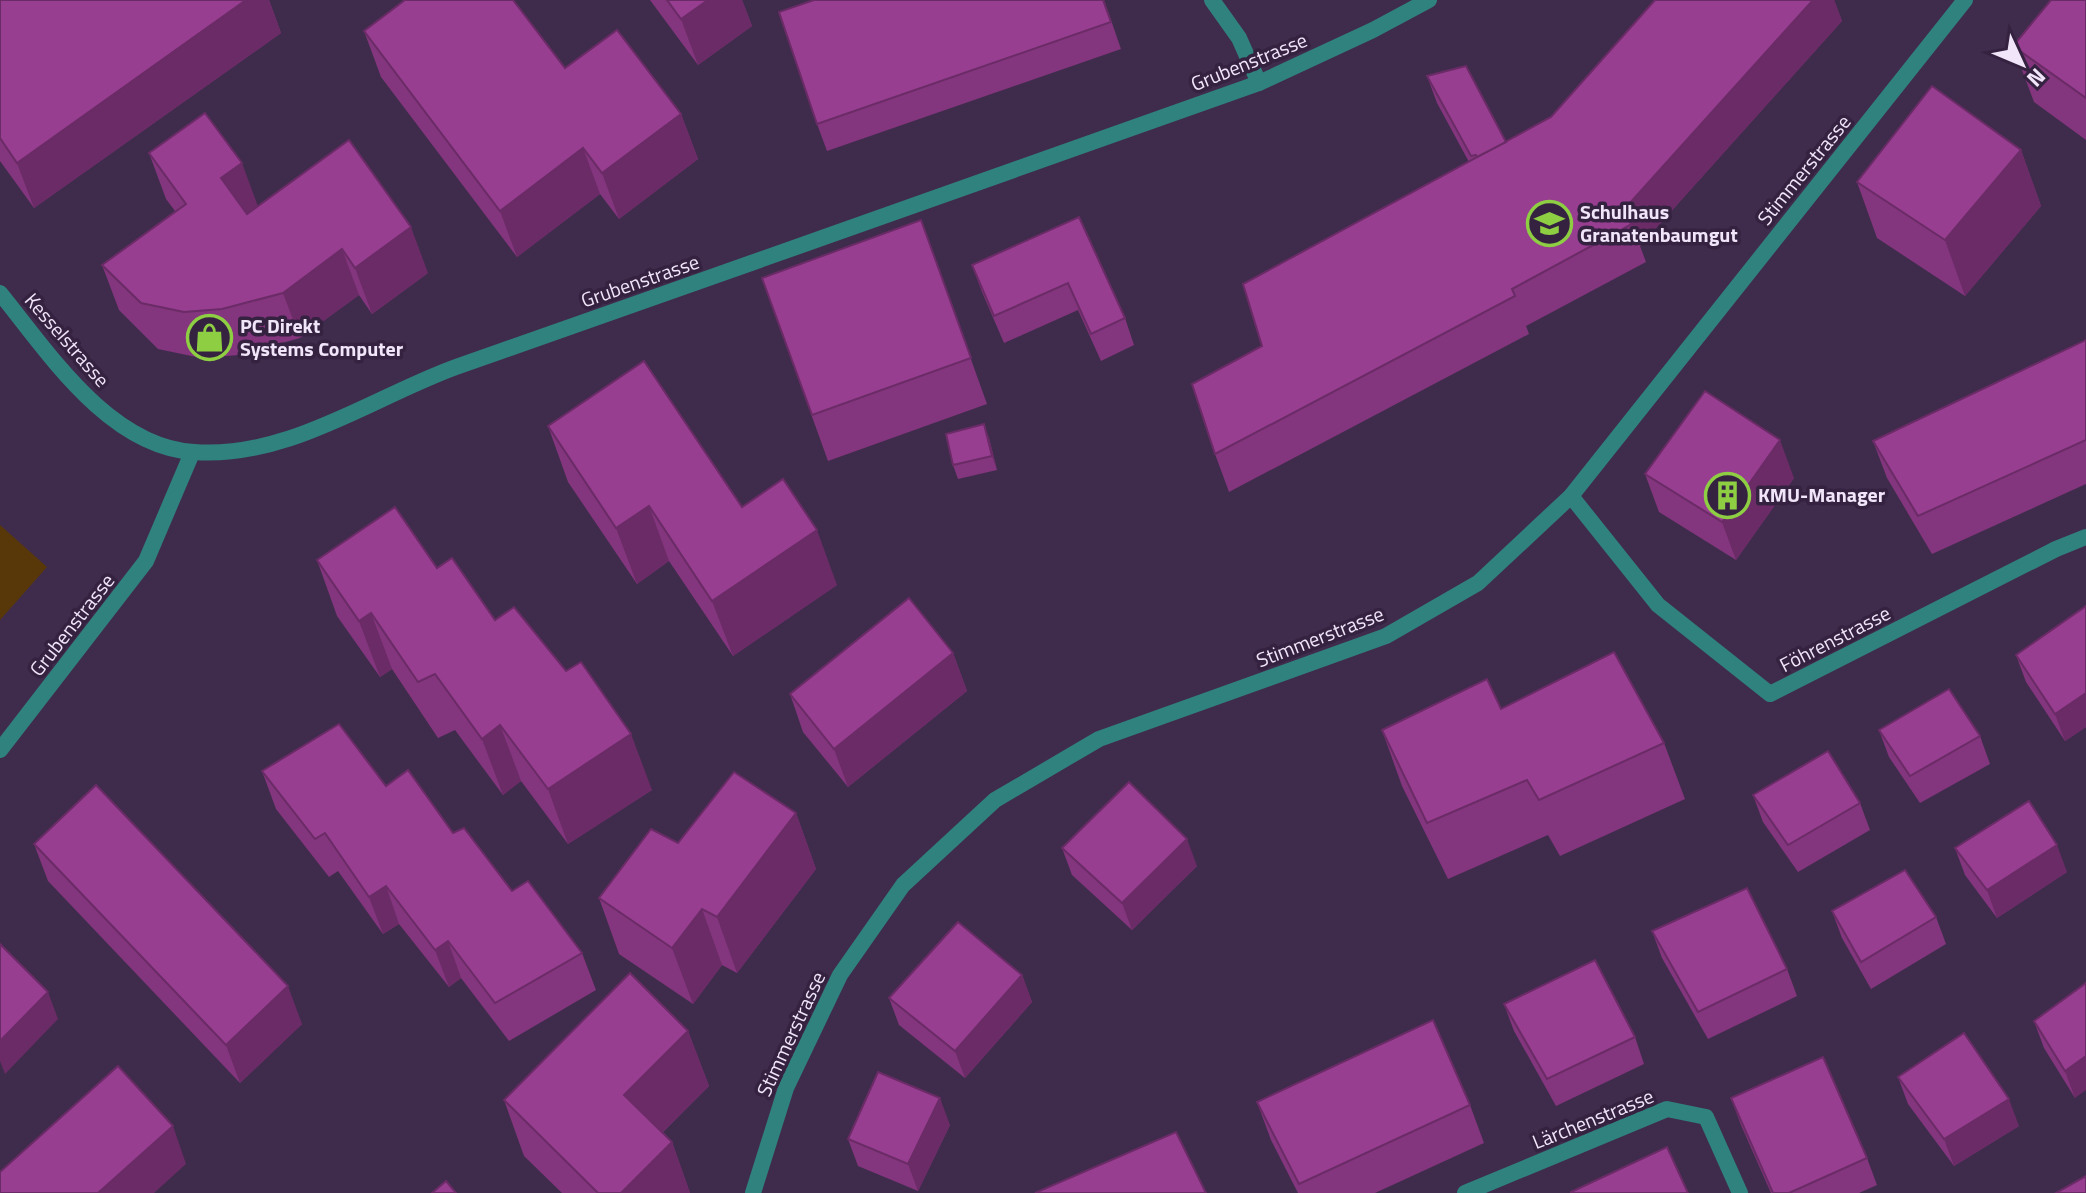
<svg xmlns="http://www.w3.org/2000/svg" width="2086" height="1193" font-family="'Titillium Web',sans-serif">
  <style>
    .green { fill: #583808 }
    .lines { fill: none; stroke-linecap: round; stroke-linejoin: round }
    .minor { stroke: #30827f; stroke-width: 16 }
    .tertiary { stroke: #30827f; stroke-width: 16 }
    .wall { fill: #83357d }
    .shaded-wall { fill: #6a2b66 }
    .building { fill: #983e91; stroke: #6a2b66; stroke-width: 2 }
    .labels { text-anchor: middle; stroke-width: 7; stroke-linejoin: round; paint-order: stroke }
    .street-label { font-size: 20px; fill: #f1e5f9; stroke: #352241 }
    .poi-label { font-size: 20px; font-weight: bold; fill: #f1e5f9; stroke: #352241; text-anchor: start }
  </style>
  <rect width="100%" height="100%" fill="#3f2c4c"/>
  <!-- green -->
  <path class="green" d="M0,525L47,567L0,620Z"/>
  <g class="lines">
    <!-- minor -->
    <g class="minor">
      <path d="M1212,0L1239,38L1259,83"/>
      <path d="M1571,496L1658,605L1770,694L2056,549L2086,537"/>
      <path d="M0,750L146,561L192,453"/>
      <path d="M1465,1193L1667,1109L1706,1117L1740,1193"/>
    </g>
    <!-- tertiary -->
    <g class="tertiary">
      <path d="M0,293C48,352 109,447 194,452C288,459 371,398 456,367C724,273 992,178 1259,83L1373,30L1429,0"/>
      <path d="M753,1193L786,1088L840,975L903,885L995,800L1099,739L1386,636L1478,583L1571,496L1965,0"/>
    </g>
  </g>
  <!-- wall -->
  <g class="wall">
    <path d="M0,0H269L281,33L34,208L0,161Z"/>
    <path d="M650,0H742L752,26L698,65Z"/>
    <path d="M1104,0L1121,49L827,151L817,124Z"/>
    <path d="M1655,0H1834L1842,21L1640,246L1646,262L1526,326L1529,334L1229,492L1215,454L1262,346L1469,162L1437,103L1427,76L1506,142L1551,117Z"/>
    <path d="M2086,0V140L2034,102L2013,46Z"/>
    <path d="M364,31L565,68L681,114L698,159L619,219L600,194L517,257L381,77Z"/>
    <path d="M2021,150L2041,206L1965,296L1877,238L1857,182Z"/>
    <path d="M149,153L257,206L428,273L372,314L359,295L300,338L239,355L201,358L158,349L119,310L102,265L175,211L166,199Z"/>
    <path d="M1079,217L1125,318L1134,345L1101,361L1078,310L1004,343L982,292L972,265Z"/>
    <path d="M921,220L987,404L828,461L762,278Z"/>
    <path d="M2086,340V484L1932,554L1887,478L1873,441Z"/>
    <path d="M548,426L742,507L837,585L733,656L669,561L637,584L568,482Z"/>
    <path d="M989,438L997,470L958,479L953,465Z"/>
    <path d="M1645,474L1794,478L1736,560L1659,512Z"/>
    <path d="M317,560L437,568L495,620L652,790L568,844L521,781L503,795L455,730L438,738L392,669L380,677L337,616Z"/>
    <path d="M2086,606V727L2065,741L2026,682L2016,655Z"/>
    <path d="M953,653L967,691L848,787L803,732L790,694Z"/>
    <path d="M1501,709L1664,743L1685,799L1560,856L1548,835L1448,879L1402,786L1382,730Z"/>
    <path d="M1879,730L1980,736L1990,764L1920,803L1889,757Z"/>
    <path d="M262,771L386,786L453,833L512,891L582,953L596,990L509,1041L461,978L449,987L399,924L383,934L338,871L329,877L276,809Z"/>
    <path d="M1753,795L1860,803L1870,830L1798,872L1763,822Z"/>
    <path d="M796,813L816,869L737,973L722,965L693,1004L619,954L599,898L678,843Z"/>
    <path d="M34,844L302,1024L240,1083L48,881Z"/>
    <path d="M1062,848L1197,866L1132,930L1072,875Z"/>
    <path d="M1955,848L2067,872L1997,918L1965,875Z"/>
    <path d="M1832,911L1936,917L1946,944L1871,989L1842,938Z"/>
    <path d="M1652,931L1787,969L1797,996L1708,1039L1662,958Z"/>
    <path d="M1022,975L1032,1002L965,1078L899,1025L889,998Z"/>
    <path d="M2086,983L2075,1098L2044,1048L2034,1021Z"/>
    <path d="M1504,1004L1635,1037L1644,1064L1556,1106L1514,1031Z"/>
    <path d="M688,1031L709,1086L662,1133L672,1142L690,1193H562L524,1156L504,1100Z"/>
    <path d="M1898,1077L2019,1126L1954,1166L1908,1104Z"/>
    <path d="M1731,1098L1867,1158L1877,1185L1859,1193H1771L1741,1125Z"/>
    <path d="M1257,1102L1470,1105L1484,1143L1375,1193H1298L1271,1140Z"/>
    <path d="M950,1125L918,1191L858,1166L848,1139Z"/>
  </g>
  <!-- shaded-wall -->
  <g class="shaded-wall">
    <path d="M246,0H269L281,33L34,208L17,163Z"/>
    <path d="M708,0H742L752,26L698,65L681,19Z"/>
    <path d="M1813,0H1834L1842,21L1640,246L1632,224L1620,214Z"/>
    <path d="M681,114L698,159L619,219L602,173Z"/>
    <path d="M583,148L600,194L517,257L500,211Z"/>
    <path d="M2021,150L2041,206L1965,296L1945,240Z"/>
    <path d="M242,163L259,209L237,224L221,178Z"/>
    <path d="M411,227L428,273L372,314L355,268Z"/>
    <path d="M342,249L359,295L300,338L283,293Z"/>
    <path d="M984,424L989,438L997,470L992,456Z"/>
    <path d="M1780,440L1794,478L1736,560L1722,522Z"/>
    <path d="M649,506L669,561L637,584L616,528Z"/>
    <path d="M817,530L837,585L733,656L712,601Z"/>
    <path d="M371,613L392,669L380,677L359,621Z"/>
    <path d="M953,653L967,691L848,787L834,749Z"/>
    <path d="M2086,693V727L2065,741L2055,714Z"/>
    <path d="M500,725L521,781L503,795L482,739Z"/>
    <path d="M631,734L652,790L568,844L548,789Z"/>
    <path d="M796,813L816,869L737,973L717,917Z"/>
    <path d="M1187,839L1197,866L1132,930L1122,903Z"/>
    <path d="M2057,845L2067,872L1997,918L1987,890Z"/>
    <path d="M386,886L399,924L383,934L369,897Z"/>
    <path d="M702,909L722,965L693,1004L672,948Z"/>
    <path d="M448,941L461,978L449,987L435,950Z"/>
    <path d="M1022,975L1032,1002L965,1078L955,1051Z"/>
    <path d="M288,986L302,1024L240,1083L226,1045Z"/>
    <path d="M48,992L58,1019L5,1074L0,1061V1041Z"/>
    <path d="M688,1031L709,1086L644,1150L624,1095Z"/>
    <path d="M2086,1056V1090L2075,1098L2065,1071Z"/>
    <path d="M940,1098L950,1125L918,1191L908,1164Z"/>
    <path d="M2009,1099L2019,1126L1954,1166L1944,1139Z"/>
    <path d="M173,1126L186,1164L154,1193H98Z"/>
    <path d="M672,1142L690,1193H621Z"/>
  </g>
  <!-- building -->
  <g class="building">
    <path d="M0,0H246L17,163L0,138Z"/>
    <path d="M405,0H513L565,68L617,30L681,114L602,173L583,148L500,211L364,31Z"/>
    <path d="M667,0H708L681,19Z"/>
    <path d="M814,0H1103L1111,22L817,124L779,12Z"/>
    <path d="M1655,0H1813L1620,214L1632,224L1512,289L1515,296L1215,454L1192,384L1262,346L1243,284L1551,117Z"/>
    <path d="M2051,0H2086V98L2013,46Z"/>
    <path d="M1466,66L1506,142L1477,157L1476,155L1471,156L1427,76Z"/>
    <path d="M1932,86L2021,150L1945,240L1857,182Z"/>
    <path d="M205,113L242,163L221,178L247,214L349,140L411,227L355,268L342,249L283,293L222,309L184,312L141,303L102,265L186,204L149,153Z"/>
    <path d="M1079,217L1125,318L1091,334L1068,283L994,316L972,265Z"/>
    <path d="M921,220L971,358L812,415L762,278Z"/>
    <path d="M2086,340V440L1918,516L1873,441Z"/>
    <path d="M644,361L742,507L783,479L817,530L712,601L649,506L616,528L548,426Z"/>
    <path d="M1705,391L1780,440L1722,522L1645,474Z"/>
    <path d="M984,424L992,456L953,465L946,434Z"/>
    <path d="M395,507L437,568L452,558L495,620L514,607L566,671L581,662L631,734L548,789L500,725L482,739L435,674L418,682L371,613L359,621L317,560Z"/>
    <path d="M909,598L953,653L834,749L790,694Z"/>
    <path d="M2086,606V693L2055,714L2016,655Z"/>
    <path d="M1614,652L1664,743L1539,800L1527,780L1427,823L1382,730L1487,679L1501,709Z"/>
    <path d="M1949,689L1980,736L1910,776L1879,730Z"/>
    <path d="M339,724L386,786L408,770L453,833L464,828L512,891L528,881L582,953L495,1003L448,941L435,950L386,886L369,897L325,833L315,839L262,771Z"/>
    <path d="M1828,751L1860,803L1788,845L1753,795Z"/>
    <path d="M734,772L796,813L717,917L702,909L672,948L599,898L651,829L678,843Z"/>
    <path d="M1129,782L1187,839L1122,903L1062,848Z"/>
    <path d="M96,785L288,986L226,1045L34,844Z"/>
    <path d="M2029,801L2057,845L1987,890L1955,848Z"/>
    <path d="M1905,870L1936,917L1861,962L1832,911Z"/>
    <path d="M1747,888L1787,969L1698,1012L1652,931Z"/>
    <path d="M958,922L1022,975L955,1051L889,998Z"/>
    <path d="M0,944L48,992L0,1041Z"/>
    <path d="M1595,960L1635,1037L1547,1079L1504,1004Z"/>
    <path d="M630,973L688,1031L624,1095L672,1142L621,1193H598L504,1100Z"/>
    <path d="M2086,983V1056L2065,1071L2034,1021Z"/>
    <path d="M1433,1020L1470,1105L1299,1184L1257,1102Z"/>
    <path d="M1964,1033L2009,1099L1944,1139L1898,1077Z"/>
    <path d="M1823,1057L1867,1158L1789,1193H1773L1731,1098Z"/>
    <path d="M118,1066L173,1126L98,1193H0V1172Z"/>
    <path d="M878,1072L940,1098L908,1164L848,1139Z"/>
    <path d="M1176,1132L1206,1193H1035Z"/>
    <path d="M1667,1147L1688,1193H1571V1192Z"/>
    <path d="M2086,1176V1193H2056Z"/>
    <path d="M446,1181L456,1193H432Z"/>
  </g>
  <!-- icons -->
  <defs>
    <symbol id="school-ring" viewBox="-11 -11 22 22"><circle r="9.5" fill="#352241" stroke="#8ece43" stroke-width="1.5"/><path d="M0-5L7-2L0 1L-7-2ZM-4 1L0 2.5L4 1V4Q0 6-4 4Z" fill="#8ece43"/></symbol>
    <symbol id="shop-ring" viewBox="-11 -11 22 22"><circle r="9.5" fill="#352241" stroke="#8ece43" stroke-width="1.5"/><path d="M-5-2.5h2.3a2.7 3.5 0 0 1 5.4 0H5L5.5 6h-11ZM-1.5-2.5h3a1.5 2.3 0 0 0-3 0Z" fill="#8ece43"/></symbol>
    <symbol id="building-ring" viewBox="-11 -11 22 22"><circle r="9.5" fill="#352241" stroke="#8ece43" stroke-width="1.5"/><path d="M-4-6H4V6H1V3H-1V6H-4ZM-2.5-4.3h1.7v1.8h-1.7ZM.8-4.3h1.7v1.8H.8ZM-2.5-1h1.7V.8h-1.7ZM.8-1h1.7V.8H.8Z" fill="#8ece43"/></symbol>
  </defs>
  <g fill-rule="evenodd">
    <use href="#school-ring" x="1524" y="198" width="51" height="51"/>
    <use href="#shop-ring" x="184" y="312" width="51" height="51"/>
    <use href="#building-ring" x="1702" y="470" width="51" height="51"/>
  </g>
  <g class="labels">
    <!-- street labels -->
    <g class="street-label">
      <text transform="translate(1249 62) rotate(-22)" y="7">Grubenstrasse</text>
      <text transform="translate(1804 170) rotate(-51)" y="7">Stimmerstrasse</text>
      <text transform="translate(640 281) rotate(-19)" y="7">Grubenstrasse</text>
      <text transform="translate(67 340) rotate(49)" y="7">Kesselstrasse</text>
      <text transform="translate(72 625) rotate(-52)" y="7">Grubenstrasse</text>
      <text transform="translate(1320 637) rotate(-21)" y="7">Stimmerstrasse</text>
      <text transform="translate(1835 639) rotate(-27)" y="7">Föhrenstrasse</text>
      <text transform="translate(791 1034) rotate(-65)" y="7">Stimmerstrasse</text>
      <text transform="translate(1593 1119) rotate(-22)" y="7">Lärchenstrasse</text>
    </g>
    <!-- poi labels -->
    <g class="poi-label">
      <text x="1580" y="219">Schulhaus<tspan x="1580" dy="23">Granatenbaumgut</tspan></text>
      <text x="240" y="333">PC Direkt<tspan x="240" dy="23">Systems Computer</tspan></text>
      <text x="1758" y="502">KMU-Manager</text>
    </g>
  </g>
  <!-- north arrow -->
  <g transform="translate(2022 64) rotate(134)" stroke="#352241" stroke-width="6" paint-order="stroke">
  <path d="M0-6L14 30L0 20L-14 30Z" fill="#f1e5f9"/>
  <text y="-12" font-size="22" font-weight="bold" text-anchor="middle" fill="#f1e5f9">N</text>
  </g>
</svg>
